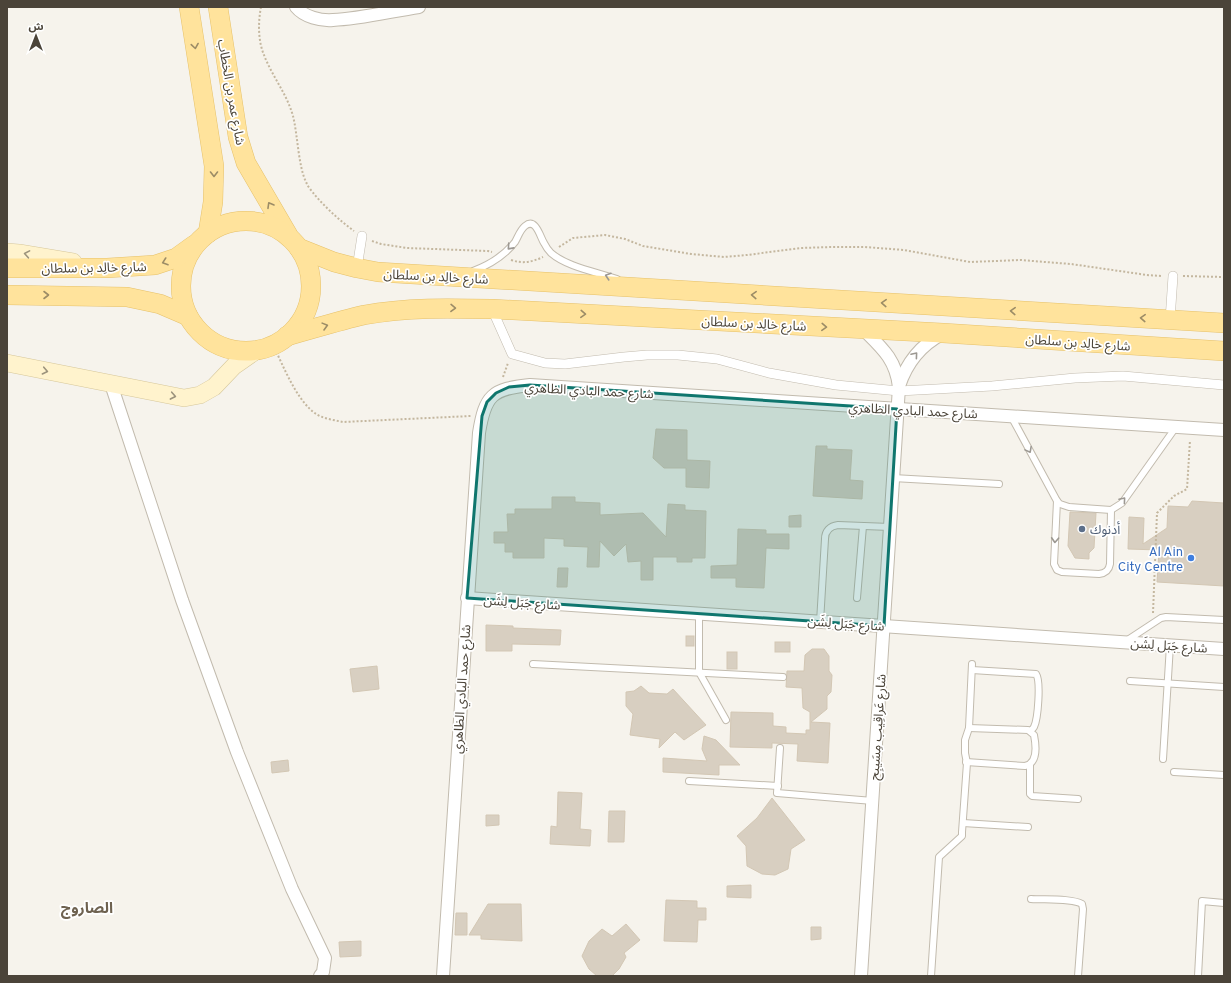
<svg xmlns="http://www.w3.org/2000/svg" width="1231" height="983" font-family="Overpass,'Noto Sans Arabic',sans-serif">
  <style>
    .building { fill: #d8cfc1; stroke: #d3c7b4 }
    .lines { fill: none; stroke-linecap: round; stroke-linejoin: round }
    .service-casing { stroke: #c2bbae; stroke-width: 8 }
    .pedestrian-casing { stroke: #c2bbae; stroke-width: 10 }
    .minor-casing { stroke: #c2bbae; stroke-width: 14 }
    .secondary-casing { stroke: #d6c79b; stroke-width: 18 }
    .primary-casing { stroke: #e6c16a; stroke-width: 20 }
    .path { stroke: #c4b79f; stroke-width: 2; stroke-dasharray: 2 2; stroke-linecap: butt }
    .service { stroke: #fff; stroke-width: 6 }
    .pedestrian { stroke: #fff; stroke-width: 9 }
    .minor { stroke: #fff; stroke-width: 12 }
    .secondary { stroke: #fff3cd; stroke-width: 17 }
    .primary { stroke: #ffe39c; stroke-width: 19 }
    .oneway { stroke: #9c8c66 }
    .oneway2 { stroke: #9c9892 }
    .oneway3 { stroke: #9c937c }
    .marked { fill: #0f766e; fill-opacity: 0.2; stroke: #0f766e; stroke-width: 3; stroke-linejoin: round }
    .service-dot { fill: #5c6f8a; stroke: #fff; stroke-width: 1.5 }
    .shop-dot { fill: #3f7fe0; stroke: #fff; stroke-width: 1.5 }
    .labels { text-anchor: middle; stroke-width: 3.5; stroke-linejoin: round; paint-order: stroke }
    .street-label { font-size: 13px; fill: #4b4439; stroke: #fff }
    .service-label { font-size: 13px; fill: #4e5e75; stroke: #fff; text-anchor: start }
    .shop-label { font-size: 13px; fill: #366cbe; stroke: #fff; text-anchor: end }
    .quarter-label { font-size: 15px; font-weight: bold; fill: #6e6250; stroke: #fff }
  </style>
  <rect width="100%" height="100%" fill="#f6f3ec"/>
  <!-- building -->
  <g class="building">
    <path d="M656,429L687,430V460L710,461L709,488L686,487V468H664L653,458Z"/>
    <path d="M816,446H827V449L852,450L850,480L863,481L862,499L813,496Z"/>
    <path d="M552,497H575V502L600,503V515L643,513L666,537L668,504L685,505V510L706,511L705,558H692V562H677V557H653V580H641V561L628,562L626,544L614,556L600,541L599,567H587L588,547L564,546V539L544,538V558H513V552H505V543H494V532H508L507,514H515V509H552Z"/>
    <path d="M1192,501L1224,503V586L1157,582L1159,550L1128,549L1129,517L1144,518L1143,544L1167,528L1168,506L1188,507Z"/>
    <path d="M1070,512L1096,513L1094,548L1089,553V559L1075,558L1068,546Z"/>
    <path d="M801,515V527H789V516Z"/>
    <path d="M738,529L766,530V534H789V549L766,548L764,588L736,587V578H711V566L737,565Z"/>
    <path d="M558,568H568L567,587H557Z"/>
    <path d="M486,625L513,626V628L561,630L560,645L512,644V651H486Z"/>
    <rect x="686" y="636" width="8" height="10"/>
    <rect x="775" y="642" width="15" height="10"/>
    <path d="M812,649H824L829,656V671L832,675L831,692L827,696V709L811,722L830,723L828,763L797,761L798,744L772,743V748L730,747L731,712L773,713V726L786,727V733L806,734V730H810V712L803,708L802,688L786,687L787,671H804L805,655Z"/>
    <rect x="727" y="652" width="10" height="17"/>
    <path d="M377,666L379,689L353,692L350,669Z"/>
    <path d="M641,686L649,693L667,694L673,689L706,725L684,740L675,732L659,748L660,739L630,735L633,714L626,706V692L634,691Z"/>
    <path d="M704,736L716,740L740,765H719V775L663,772V758L707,761L702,749Z"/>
    <path d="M288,760L289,771L272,773L271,762Z"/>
    <path d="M558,792L582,793L580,829L591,830L590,846L550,844L551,826L557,827Z"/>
    <path d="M772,798L805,840L791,849L788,869L775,875L762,874L747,866L746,846L737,836L757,818Z"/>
    <path d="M609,811H625L624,842H608Z"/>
    <path d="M486,815H499V825L486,826Z"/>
    <path d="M751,885V898L727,897V886Z"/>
    <path d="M666,900L697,901V908H706V920H698L697,942L664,941Z"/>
    <path d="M488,904H521L522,941L481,939V935H469Z"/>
    <path d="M456,913H467V935H455Z"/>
    <path d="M626,924L640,940L624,953L626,957L619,969L612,976H597L589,969L582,956L589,941L602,929L612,936Z"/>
    <path d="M811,927H821V939L811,940Z"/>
    <path d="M361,941V956L340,957L339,942Z"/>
  </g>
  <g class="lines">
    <defs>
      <g id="service">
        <path d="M473,271C489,265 504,256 515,242C518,237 520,230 525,226C536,217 540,237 544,243C546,247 548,250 551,253C567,267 597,272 617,279"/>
        <path d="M1011,416L1057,501L1060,504L1069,507L1111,510L1122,503L1176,427"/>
        <path d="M893,478L999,484"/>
        <path d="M1057,501L1054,564L1057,570L1062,572L1099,574C1106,573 1109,570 1110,564L1111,510"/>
        <path d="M857,598L863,526"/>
        <path d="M699,614V672L726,720"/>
        <path d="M820,622L825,539C825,531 830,526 838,525L890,527"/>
        <path d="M1126,641L1161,618L1166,617L1224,620"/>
        <path d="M533,664L783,677"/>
        <path d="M972,670L1036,674C1041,681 1038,719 1034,727C1033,729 1031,730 1030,731"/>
        <path d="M1130,681L1224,687"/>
        <path d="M780,748L777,793L873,801"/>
        <path d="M1163,759L1170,645"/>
        <path d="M966,762L1025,766C1038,763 1036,745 1034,735L1028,730L969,728"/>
        <path d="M1030,765V794L1032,796L1078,799"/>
        <path d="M1174,772L1224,775"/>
        <path d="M689,781L778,786"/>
        <path d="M963,823L1028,827"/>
        <path d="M1031,899C1045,900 1071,898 1082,904L1083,909L1078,976"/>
        <path d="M931,976L939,857L962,836V832L967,763L965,753V740L969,728L972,664"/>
        <path d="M1198,976L1202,901L1224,903"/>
      </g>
      <g id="pedestrian">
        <path d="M357,268L362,236"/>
        <path d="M492,309L512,354L545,363L565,364L624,357L647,355H678L717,359L769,373L836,385L899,391L992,386L1075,378L1123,376L1224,385"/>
        <path d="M1170,320L1173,276"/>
      </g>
      <g id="minor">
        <path d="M296,7C304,17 321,21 333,20C360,19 392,11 419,7"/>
        <path d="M111,384L182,600L237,752L292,889L325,958L323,972L320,976"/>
        <path d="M899,386C907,362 921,345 942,334"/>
        <path d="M467,598L1224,649"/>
        <path d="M443,976L479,433C485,395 492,389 530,385L1224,430"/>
        <path d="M861,976L899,387C896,359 881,347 863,329"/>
      </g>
      <g id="secondary">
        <path d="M7,252L19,253L73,262"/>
        <path d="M7,363L184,398L200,395L214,387L234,366L257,350"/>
      </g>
      <g id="primary">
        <path d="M189,7L214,166L213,202L208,233"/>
        <path d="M218,7L238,137L246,163L288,235"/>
        <circle cx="246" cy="286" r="65"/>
        <path d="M299,248L334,262L357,268L378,272L1224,323"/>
        <path d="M7,268H107L155,265L176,258L194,245"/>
        <path d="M7,295L127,297L160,304L188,316"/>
        <path d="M287,336C313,329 338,321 364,315C407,307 449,308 492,309L943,333L1224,351"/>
      </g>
    </defs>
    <!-- service casing -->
    <use href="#service" class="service-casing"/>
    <!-- pedestrian casing -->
    <use href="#pedestrian" class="pedestrian-casing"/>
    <!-- minor casing -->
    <use href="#minor" class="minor-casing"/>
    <!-- secondary casing -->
    <use href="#secondary" class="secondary-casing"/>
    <!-- primary casing -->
    <use href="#primary" class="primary-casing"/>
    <!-- path -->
    <g class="path">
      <path d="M261,7C258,22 258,41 264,55C272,76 287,94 293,116C298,136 298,167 307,184C308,187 312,191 314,194C326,208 339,220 354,231"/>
      <path d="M372,241L381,244L407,248L488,251L492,252"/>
      <path d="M559,247L573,238L605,235L625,239L643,246L691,254L724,257L747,255L801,248L831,247H865L904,250L970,262L1021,260L1045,262L1071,264L1147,275L1162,276"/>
      <path d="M511,260C523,264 532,262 543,257"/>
      <path d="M1183,276L1224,277"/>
      <path d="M273,345C284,367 296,400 316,414C324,419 334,420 343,422L471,416"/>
      <path d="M503,377L508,363"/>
      <path d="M1153,613L1157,513L1174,496L1187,489L1190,440"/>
    </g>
    <!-- service -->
    <use href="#service" class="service"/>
    <!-- pedestrian -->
    <use href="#pedestrian" class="pedestrian"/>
    <!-- minor -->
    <use href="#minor" class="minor"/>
    <!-- secondary -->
    <use href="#secondary" class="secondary"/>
    <!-- primary -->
    <use href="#primary" class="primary"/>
  </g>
  <!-- one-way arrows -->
  <defs><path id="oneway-chevron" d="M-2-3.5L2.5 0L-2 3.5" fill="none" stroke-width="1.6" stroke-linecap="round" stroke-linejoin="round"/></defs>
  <g class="oneway">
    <use href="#oneway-chevron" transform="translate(195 46) rotate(81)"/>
    <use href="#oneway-chevron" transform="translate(214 174) rotate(90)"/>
    <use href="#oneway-chevron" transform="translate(270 205) rotate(-120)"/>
    <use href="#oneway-chevron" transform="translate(165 262) rotate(161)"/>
    <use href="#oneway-chevron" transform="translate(46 295)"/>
    <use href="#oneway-chevron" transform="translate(754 295) rotate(-177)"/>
    <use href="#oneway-chevron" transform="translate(884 303) rotate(-177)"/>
    <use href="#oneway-chevron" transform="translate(453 308) rotate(1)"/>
    <use href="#oneway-chevron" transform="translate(1013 311) rotate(-177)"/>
    <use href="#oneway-chevron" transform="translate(583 314) rotate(3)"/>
    <use href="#oneway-chevron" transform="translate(1143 318) rotate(-177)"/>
    <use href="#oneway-chevron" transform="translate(325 326) rotate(-15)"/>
    <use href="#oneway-chevron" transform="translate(824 327) rotate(3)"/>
  </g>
  <g class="oneway2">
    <use href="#oneway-chevron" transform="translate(510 247) rotate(132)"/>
    <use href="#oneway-chevron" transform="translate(608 276) rotate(-162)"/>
    <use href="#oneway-chevron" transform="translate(915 355) rotate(-50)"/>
    <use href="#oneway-chevron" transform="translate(1029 450) rotate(62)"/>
    <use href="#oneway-chevron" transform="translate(1123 500) rotate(-50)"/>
    <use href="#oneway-chevron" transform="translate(1055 540) rotate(93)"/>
  </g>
  <g class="oneway3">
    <use href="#oneway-chevron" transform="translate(27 254) rotate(-170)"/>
    <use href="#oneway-chevron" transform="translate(45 371) rotate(12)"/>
    <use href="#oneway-chevron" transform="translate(173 396) rotate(11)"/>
  </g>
  <!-- marked area -->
  <path class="marked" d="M530,385L897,409L884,626L467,598L482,416L487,402L496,393L509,387Z"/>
  <!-- markers -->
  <circle class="service-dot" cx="1082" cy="529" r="4"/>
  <circle class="shop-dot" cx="1191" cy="558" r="4"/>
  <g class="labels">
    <!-- street labels -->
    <g class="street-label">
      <text transform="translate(232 92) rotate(80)" y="5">شارع عمر بن الخطاب</text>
      <text transform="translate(94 267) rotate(-1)" y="5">شارع خالِد بن سلطان</text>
      <text transform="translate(436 276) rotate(3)" y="5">شارع خالِد بن سلطان</text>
      <text transform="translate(754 323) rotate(3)" y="5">شارع خالِد بن سلطان</text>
      <text transform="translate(1078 342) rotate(4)" y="5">شارع خالِد بن سلطان</text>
      <text transform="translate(589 390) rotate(3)" y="5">شارع حمد البادي الظاهري</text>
      <text transform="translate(913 410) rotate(3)" y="5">شارع حمد البادي الظاهري</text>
      <text transform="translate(522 602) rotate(4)" y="5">شارع جَبَل لِشَن</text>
      <text transform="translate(846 623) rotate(4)" y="5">شارع جَبَل لِشَن</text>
      <text transform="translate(1169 645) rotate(4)" y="5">شارع جَبَل لِشَن</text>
      <text transform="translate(461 689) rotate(-86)" y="5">شارع حمد البادي الظاهري</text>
      <text transform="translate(877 727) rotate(-86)" y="5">شارع عَراقِيب مِسَيبِح</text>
    </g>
    <!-- service labels -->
    <g class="service-label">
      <text x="1090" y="534">أدنوك</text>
    </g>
    <!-- shop labels -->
    <g class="shop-label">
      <text x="1183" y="556">Al Ain<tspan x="1183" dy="15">City Centre</tspan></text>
    </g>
    <!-- quarter labels -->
    <g class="quarter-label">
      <text x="87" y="913">الصاروج</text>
    </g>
  </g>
  <!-- border -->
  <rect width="1231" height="983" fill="none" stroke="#4b4439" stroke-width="16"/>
  <!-- north arrow -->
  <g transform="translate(36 36)" stroke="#ffffff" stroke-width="3" paint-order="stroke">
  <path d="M0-3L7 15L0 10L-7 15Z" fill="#4b4439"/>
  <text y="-6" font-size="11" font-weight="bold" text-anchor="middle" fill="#4b4439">ش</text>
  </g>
</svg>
